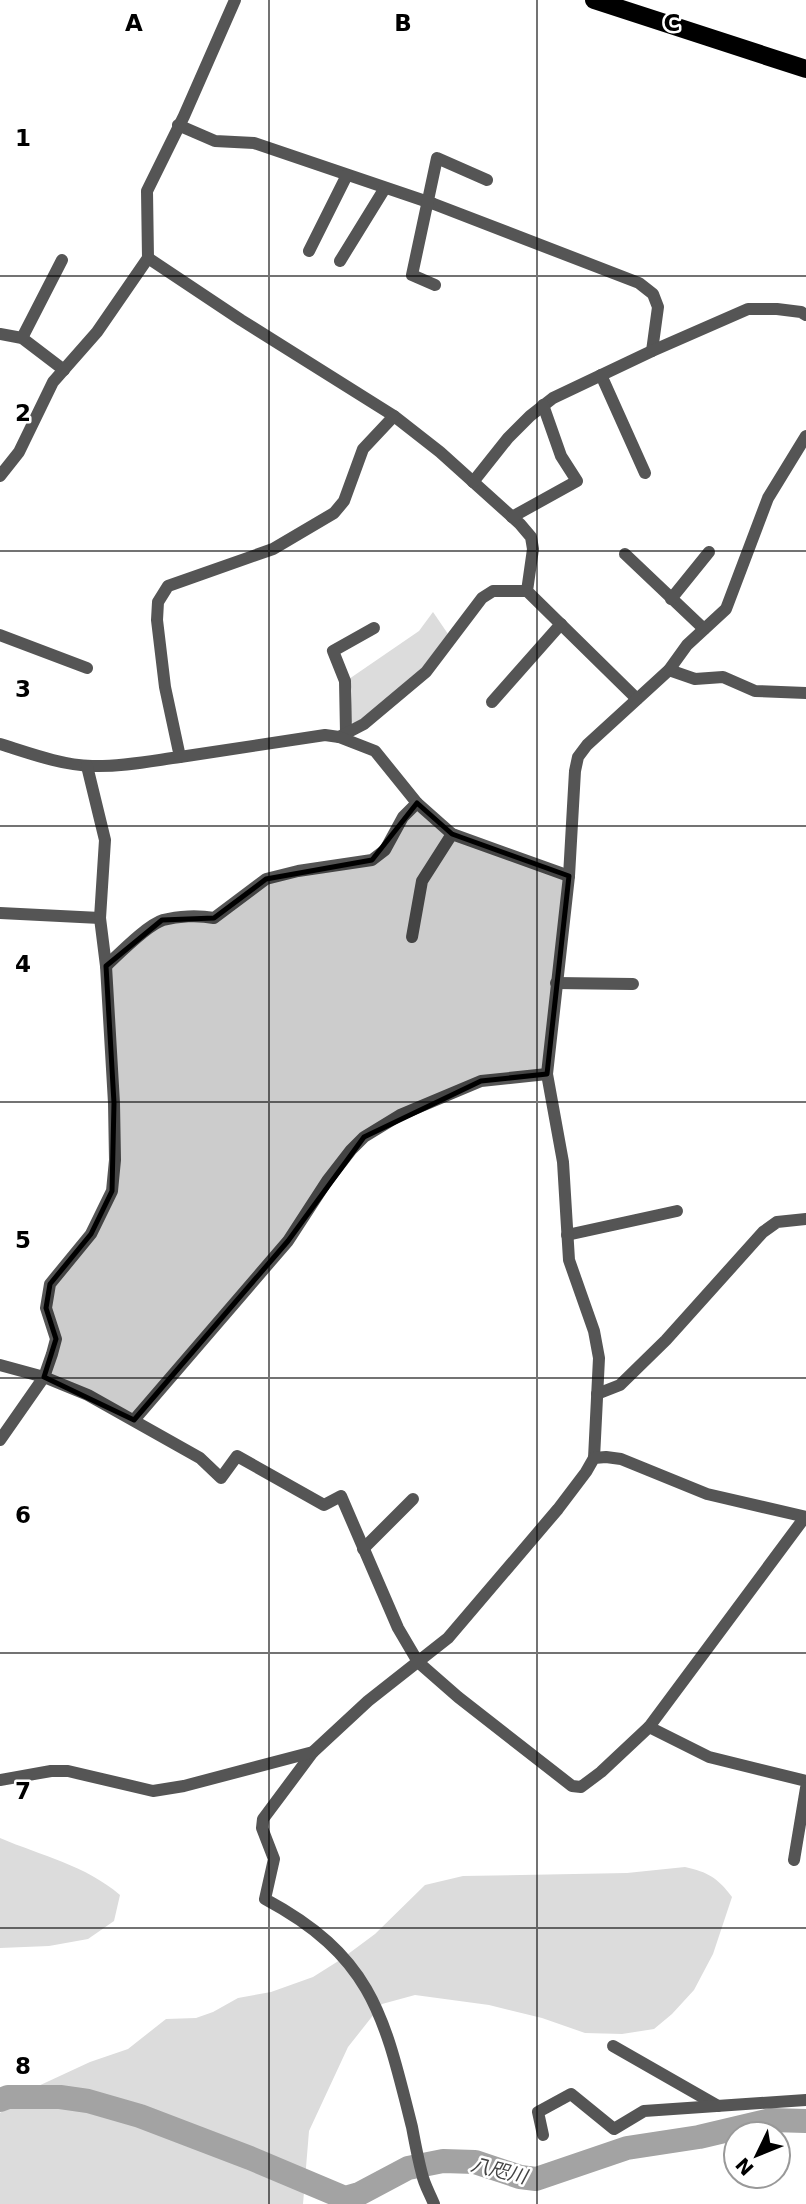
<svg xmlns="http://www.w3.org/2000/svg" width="806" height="2204" font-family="'DejaVu Sans','Noto Sans JP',sans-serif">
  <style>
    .green { fill: #dcdcdc }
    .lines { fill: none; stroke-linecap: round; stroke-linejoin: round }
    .river { stroke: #a3a3a3; stroke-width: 24 }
    .street { stroke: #555; stroke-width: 12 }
    .primary { stroke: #000; stroke-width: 18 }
    .marked { fill: #000; fill-opacity: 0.2; stroke: #000; stroke-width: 5; stroke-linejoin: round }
    .grid { fill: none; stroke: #000; stroke-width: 2; stroke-opacity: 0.55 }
    .labels { text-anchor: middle; stroke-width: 5; stroke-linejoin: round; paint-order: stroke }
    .water-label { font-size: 19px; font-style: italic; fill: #444; stroke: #fff }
    .grid-label { font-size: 23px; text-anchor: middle; font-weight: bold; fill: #000; stroke: #fff; stroke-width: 5; stroke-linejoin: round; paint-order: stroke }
  </style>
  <rect width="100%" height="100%" fill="#fff"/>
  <!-- green -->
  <g class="green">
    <path d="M433,612L448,634L422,668L365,717L353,723L350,721L352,691L349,679L419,631Z"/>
    <path d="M0,1838C42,1856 85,1865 120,1895L114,1921L88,1939L49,1946L0,1948Z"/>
    <path d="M685,1867C708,1872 718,1878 732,1897L713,1954L694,1990L672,2014L654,2029L622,2034L585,2033L542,2018L489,2005L415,1995L382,2004L348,2047L309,2131L303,2204H0V2113L21,2094L90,2062L128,2049L166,2019L196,2018L213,2012L238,1998L271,1992L313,1977L340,1960L375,1934L425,1885L463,1876L627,1873Z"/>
  </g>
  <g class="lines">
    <!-- river -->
    <path class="river" d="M0,2100L8,2097H60L88,2101L140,2116L250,2158L345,2198L359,2194L408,2168L443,2161L475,2162L520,2177L536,2179L627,2148L699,2137L771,2120L806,2121"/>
    <!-- street -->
    <g class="street">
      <path d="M178,125L215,141L254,143L434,204L639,283L653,294L658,307L652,351"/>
      <path d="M309,251L347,175"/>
      <path d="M148,258L241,320L394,416L440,452L520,524L531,537L533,549L527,591L637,699"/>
      <path d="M340,261L385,188"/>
      <path d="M435,285L412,275L437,158L487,180"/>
      <path d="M0,334L22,338L64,370"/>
      <path d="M22,338L62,260"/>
      <path d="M601,375L645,473"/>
      <path d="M0,476L19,452L53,382L97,332L148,258L147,191L184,116L235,0"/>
      <path d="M473,482L508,438L530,416L553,398L652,351L748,309H777L801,312L806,315"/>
      <path d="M512,517L577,481L561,456L543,405"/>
      <path d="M625,554L704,629"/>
      <path d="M671,599L709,552"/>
      <path d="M0,635L87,668"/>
      <path d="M669,670L695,679L723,677L755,691L806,693"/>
      <path d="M492,702L561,624"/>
      <path d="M346,733L345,681L333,651L374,628"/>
      <path d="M339,737L364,724L426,672L482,598L493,591H527"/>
      <path d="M0,744C29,753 61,765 92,766C121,767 151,761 180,757L165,687L157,620L158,602L168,586L273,549L334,513L344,501L363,449L394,416"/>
      <path d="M180,757L325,735L339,737L375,751L417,803"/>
      <path d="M0,913L100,918"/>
      <path d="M412,937L422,881L452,834"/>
      <path d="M106,966C119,954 147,925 163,920C178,916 198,915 214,918L266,879L298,871L372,860L385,850L403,817L417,803L452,834L569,876"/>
      <path d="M556,983L633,984"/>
      <path d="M567,1235L677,1211"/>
      <path d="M0,1365L44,1377L88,1395L200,1458L221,1478L237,1456L324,1505L341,1496L398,1628L418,1662L458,1697L572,1786L581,1787L601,1772L649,1727L805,1517"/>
      <path d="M597,1394L620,1385L666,1340L763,1232L777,1222L806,1219"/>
      <path d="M134,1420L288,1241L327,1181L351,1150L364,1137L400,1115L481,1081L547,1074"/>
      <path d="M0,1440L44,1377L52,1354L56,1339L46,1308L50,1284L91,1234L112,1191L115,1160L114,1103L106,966L100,918L105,840L87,766"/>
      <path d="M594,1458L599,1358L594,1331L569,1260L563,1162L547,1074L569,876L575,771L578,757L587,745L669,670L687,645L726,609L768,498L806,436"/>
      <path d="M363,1549L413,1499"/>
      <path d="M649,1727L709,1757L806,1781"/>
      <path d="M313,1752L263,1819L262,1828L274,1859L265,1899C373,1957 384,2016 412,2127C415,2143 418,2159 422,2174C424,2184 430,2194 434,2204"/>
      <path d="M0,1780L51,1771H68L153,1791L184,1786L313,1752L368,1701L448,1638L558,1509L586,1472L594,1458L606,1457L621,1459L707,1494L806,1517"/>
      <path d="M794,1860L806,1788"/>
      <path d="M613,2046L718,2106"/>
      <path d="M543,2135L538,2112L571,2094L614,2129L644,2111L806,2100"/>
    </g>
    <!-- primary -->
    <path class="primary" d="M594,0L806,69"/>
  </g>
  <!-- marked area -->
  <path class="marked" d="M417,803L452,834L569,876L547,1074L481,1081L364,1137L288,1241L134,1420L44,1377L56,1339L46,1308L50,1284L91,1234L112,1191L114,1103L106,966L162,920L214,918L266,879L372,860Z"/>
  <!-- grid -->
  <path class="grid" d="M269,0V2204M537,0V2204M0,276H806M0,551H806M0,826H806M0,1102H806M0,1378H806M0,1653H806M0,1928H806"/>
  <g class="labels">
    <!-- water labels -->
    <g class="water-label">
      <text transform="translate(499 2170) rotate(14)" y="7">八咫川</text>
    </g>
  </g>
  <g class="grid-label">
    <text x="134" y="31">A</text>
    <text x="403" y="31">B</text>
    <text x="672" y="31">C</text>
    <text x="23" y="146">1</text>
    <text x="23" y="421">2</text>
    <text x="23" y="697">3</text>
    <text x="23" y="972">4</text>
    <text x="23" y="1248">5</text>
    <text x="23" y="1523">6</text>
    <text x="23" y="1799">7</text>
    <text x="23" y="2074">8</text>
  </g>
  <!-- north arrow -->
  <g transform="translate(757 2155) rotate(227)"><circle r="33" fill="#ffffff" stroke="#999999" stroke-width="2"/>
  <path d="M0-5L12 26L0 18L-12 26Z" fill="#000000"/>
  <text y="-10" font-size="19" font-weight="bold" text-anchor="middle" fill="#000000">N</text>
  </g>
</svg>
